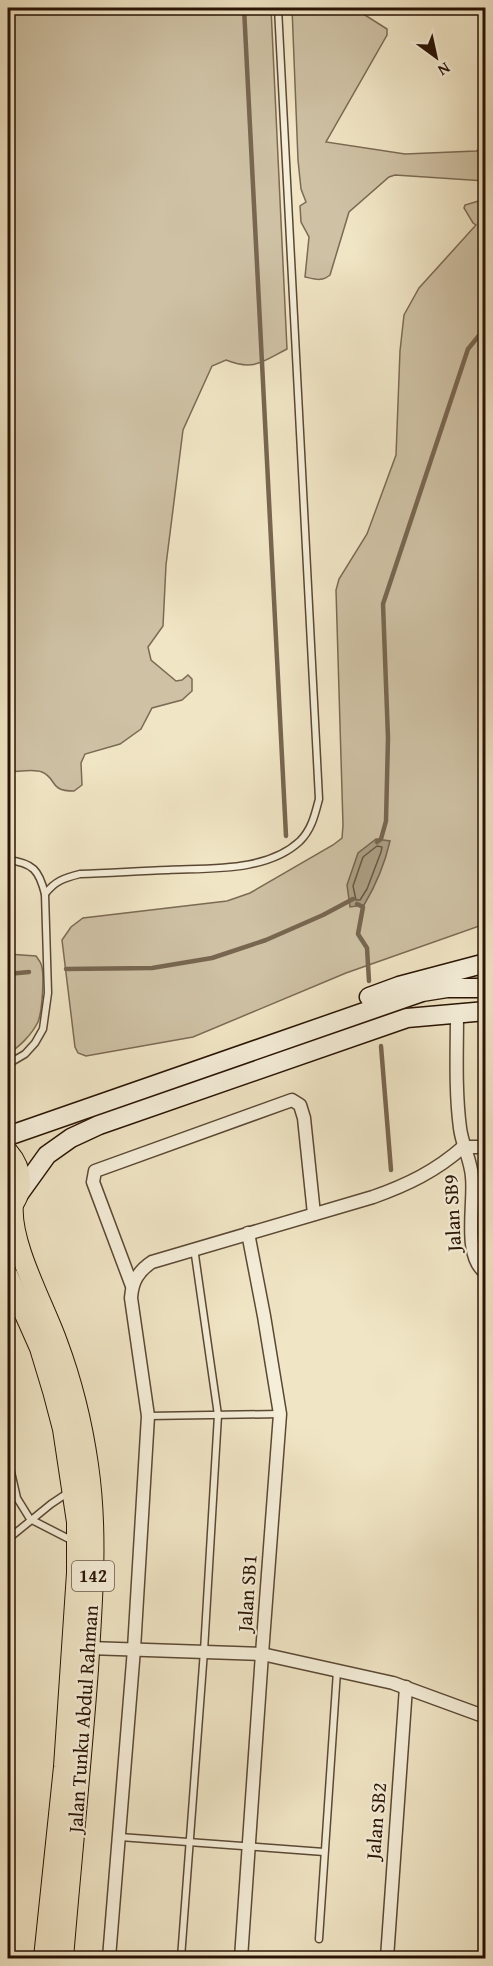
<svg xmlns="http://www.w3.org/2000/svg" width="493" height="1966" font-family="'Gentium Book Plus',serif">
  <style>
    .green { fill: #cec1a4; stroke: #7c6a54; stroke-width: 1.5 }
    .water { fill: #ac9e83; stroke: #786650; stroke-width: 1.5 }
    .lines { fill: none; stroke-linecap: round; stroke-linejoin: round }
    .shore { stroke: #6a5844; stroke-width: 1.5 }
    .stream { stroke: #786650; stroke-width: 4.5 }
    .lane-casing { stroke: #5b4834; stroke-width: 9 }
    .street-casing { stroke: #5b4834; stroke-width: 15 }
    .secondary-casing { stroke: #291304; stroke-width: 21 }
    .primary-casing { stroke: #291304; stroke-width: 22 }
    .lane { stroke: #f5eed9; stroke-width: 6 }
    .street { stroke: #f5eed9; stroke-width: 12 }
    .secondary { stroke: #f5eed9; stroke-width: 18 }
    .primary { stroke: #f0e5c5; stroke-width: 20 }
    .labels { text-anchor: middle; stroke-width: 4.5; stroke-linejoin: round; paint-order: stroke }
    .shield { fill: #f5eed9; stroke: #654; stroke-width: 1.5 }
    .shield-label { font-size: 18px; font-weight: bold; fill: #291304 }
    .street-label { font-size: 20px; fill: #291304; stroke: #f5eed9 }
  </style>
  <rect width="100%" height="100%" fill="#f0e5c5"/>
  <filter id="stains"><feTurbulence type="fractalNoise" baseFrequency=".00333" numOctaves="4"/><feColorMatrix values="0 0 0 0 .2 0 0 0 0 .09 0 0 0 0 .02 0 0 0 .5 -.17"/></filter>
  <radialGradient id="worn" r=".72"><stop offset=".6" stop-color="#630" stop-opacity="0"/><stop offset="1" stop-color="#630" stop-opacity=".3"/></radialGradient>
  <!-- green -->
  <g class="green">
    <path d="M8,8H271L287,349C262,362 254,371 226,360L212,366L183,430L166,565L163,626L148,647L151,660L176,681L182,680L188,675L192,679V691L182,700L152,708L141,729L120,744L85,754L81,763L82,785L74,791C48,791 58,779 42,772C34,768 17,772 8,772V270L13,269L8,158Z"/>
    <path d="M292,8H354L387,29V35L326,142L405,154L476,151L485,148V181L395,175L389,177L349,212L330,275C322,282 315,279 305,277L309,237L301,222L300,206L306,202L301,189L298,160Z"/>
    <path d="M485,199V924L346,973L193,1037L86,1056L78,1053L75,1047L62,940L71,927L83,918L227,901L250,893L333,845L342,838L343,825L336,590L339,579L367,534L396,455L400,351L404,315L419,288L476,225L473,223L464,208L465,205Z"/>
    <path d="M8,954L36,956C38,959 40,961 41,964C45,974 42,1012 38,1022C32,1034 19,1048 8,1053Z"/>
  </g>
  <!-- water -->
  <path class="water" d="M376,839L390,841C385,863 376,885 364,905L350,907L347,885L358,853Z"/>
  <g class="lines">
    <!-- shore -->
    <path class="shore" d="M377,846L382,847L381,852L367,889L360,900H356L353,886L363,857Z"/>
    <!-- stream -->
    <g class="stream">
      <path d="M244,8L286,836"/>
      <path d="M377,842L381,839L386,821L388,738L383,604L468,349L486,327"/>
      <path d="M357,904L363,907L358,934L367,948L369,981"/>
      <path d="M66,969L152,968L212,958L266,940L323,915L353,899"/>
      <path d="M8,974L29,972"/>
      <path d="M381,1046L391,1170"/>
    </g>
    <defs>
      <g id="lane">
        <path d="M8,860C33,863 39,870 45,894L48,993L43,1029L35,1043L25,1054L8,1064"/>
        <path d="M45,894C55,881 64,878 80,874C110,873 139,871 168,870C210,868 267,872 300,841C312,829 315,814 319,799L278,8"/>
        <path d="M148,1416L280,1414"/>
        <path d="M8,1459L17,1498L30,1519L73,1541"/>
        <path d="M8,1539L51,1504L69,1492"/>
        <path d="M120,1837L324,1852"/>
        <path d="M319,1939L337,1671"/>
        <path d="M181,1958L204,1651L218,1415L194,1248"/>
      </g>
      <g id="street">
        <path d="M457,1013C457,1051 455,1090 460,1128C462,1145 471,1160 472,1177C475,1203 462,1257 486,1273"/>
        <path d="M132,1286L93,1182L95,1171L292,1100L300,1105L304,1118L314,1214"/>
        <path d="M89,1648L262,1654L393,1683L486,1717"/>
        <path d="M109,1958L134,1649L148,1416L131,1298C132,1282 138,1271 152,1262L373,1197C407,1185 436,1171 463,1147H486"/>
        <path d="M241,1958L262,1654L280,1414L264,1316L248,1233"/>
        <path d="M387,1958L406,1687"/>
      </g>
      <g id="secondary">
        <path d="M369,997L399,986L486,963"/>
        <path d="M8,1136L422,992L447,988H486"/>
        <path d="M19,1194L47,1155L71,1138L99,1125L407,1018L486,1011"/>
      </g>
      <g id="primary">
        <path d="M8,1152C23,1169 25,1193 8,1210"/>
        <path d="M13,1204C9,1243 44,1305 57,1342C72,1382 82,1423 88,1465C98,1533 92,1601 88,1669C81,1765 71,1862 63,1958"/>
        <path d="M8,1276L40,1348L53,1391L63,1429L77,1522V1573L64,1767L44,1958"/>
      </g>
    </defs>
    <!-- lane casing -->
    <use href="#lane" class="lane-casing"/>
    <!-- street casing -->
    <use href="#street" class="street-casing"/>
    <!-- secondary casing -->
    <use href="#secondary" class="secondary-casing"/>
    <!-- primary casing -->
    <use href="#primary" class="primary-casing"/>
    <!-- lane -->
    <use href="#lane" class="lane"/>
    <!-- street -->
    <use href="#street" class="street"/>
    <!-- secondary -->
    <use href="#secondary" class="secondary"/>
    <!-- primary -->
    <use href="#primary" class="primary"/>
  </g>
  <g class="labels">
    <!-- shield labels -->
    <rect class="shield" x="72" y="1561" width="42" height="30" rx="4.5"/>
    <g class="shield-label">
      <text x="93" y="1582">142</text>
    </g>
    <!-- street labels -->
    <g class="street-label">
      <text transform="translate(452 1213) rotate(-93)" y="7">Jalan SB9</text>
      <text transform="translate(247 1593) rotate(-86)" y="7">Jalan SB1</text>
      <text transform="translate(83 1719) rotate(-86)" y="7">Jalan Tunku Abdul Rahman</text>
      <text transform="translate(376 1821) rotate(-85)" y="7">Jalan SB2</text>
    </g>
  </g>
  <!-- margin -->
  <rect width="493" height="1966" fill="none" stroke="#f0e5c5" stroke-width="30"/>
  <rect x="9" y="9" width="475" height="1948" fill="none" stroke="#291304" stroke-width="3"/>
  <rect x="15" y="15" width="463" height="1936" fill="none" stroke="#291304" stroke-width="1.5"/>
  <!-- north arrow -->
  <g transform="translate(436 57) rotate(147)" stroke="#f5eed9" stroke-width="4.5" paint-order="stroke">
  <path d="M0-4.5L10 22L0 15L-10 22Z" fill="#291304"/>
  <text y="-9" font-size="16" font-weight="bold" text-anchor="middle" fill="#291304">N</text>
  </g>
  <rect width="100%" height="100%" filter="url(#stains)"/>
  <rect width="100%" height="100%" fill="url(#worn)"/>
</svg>
